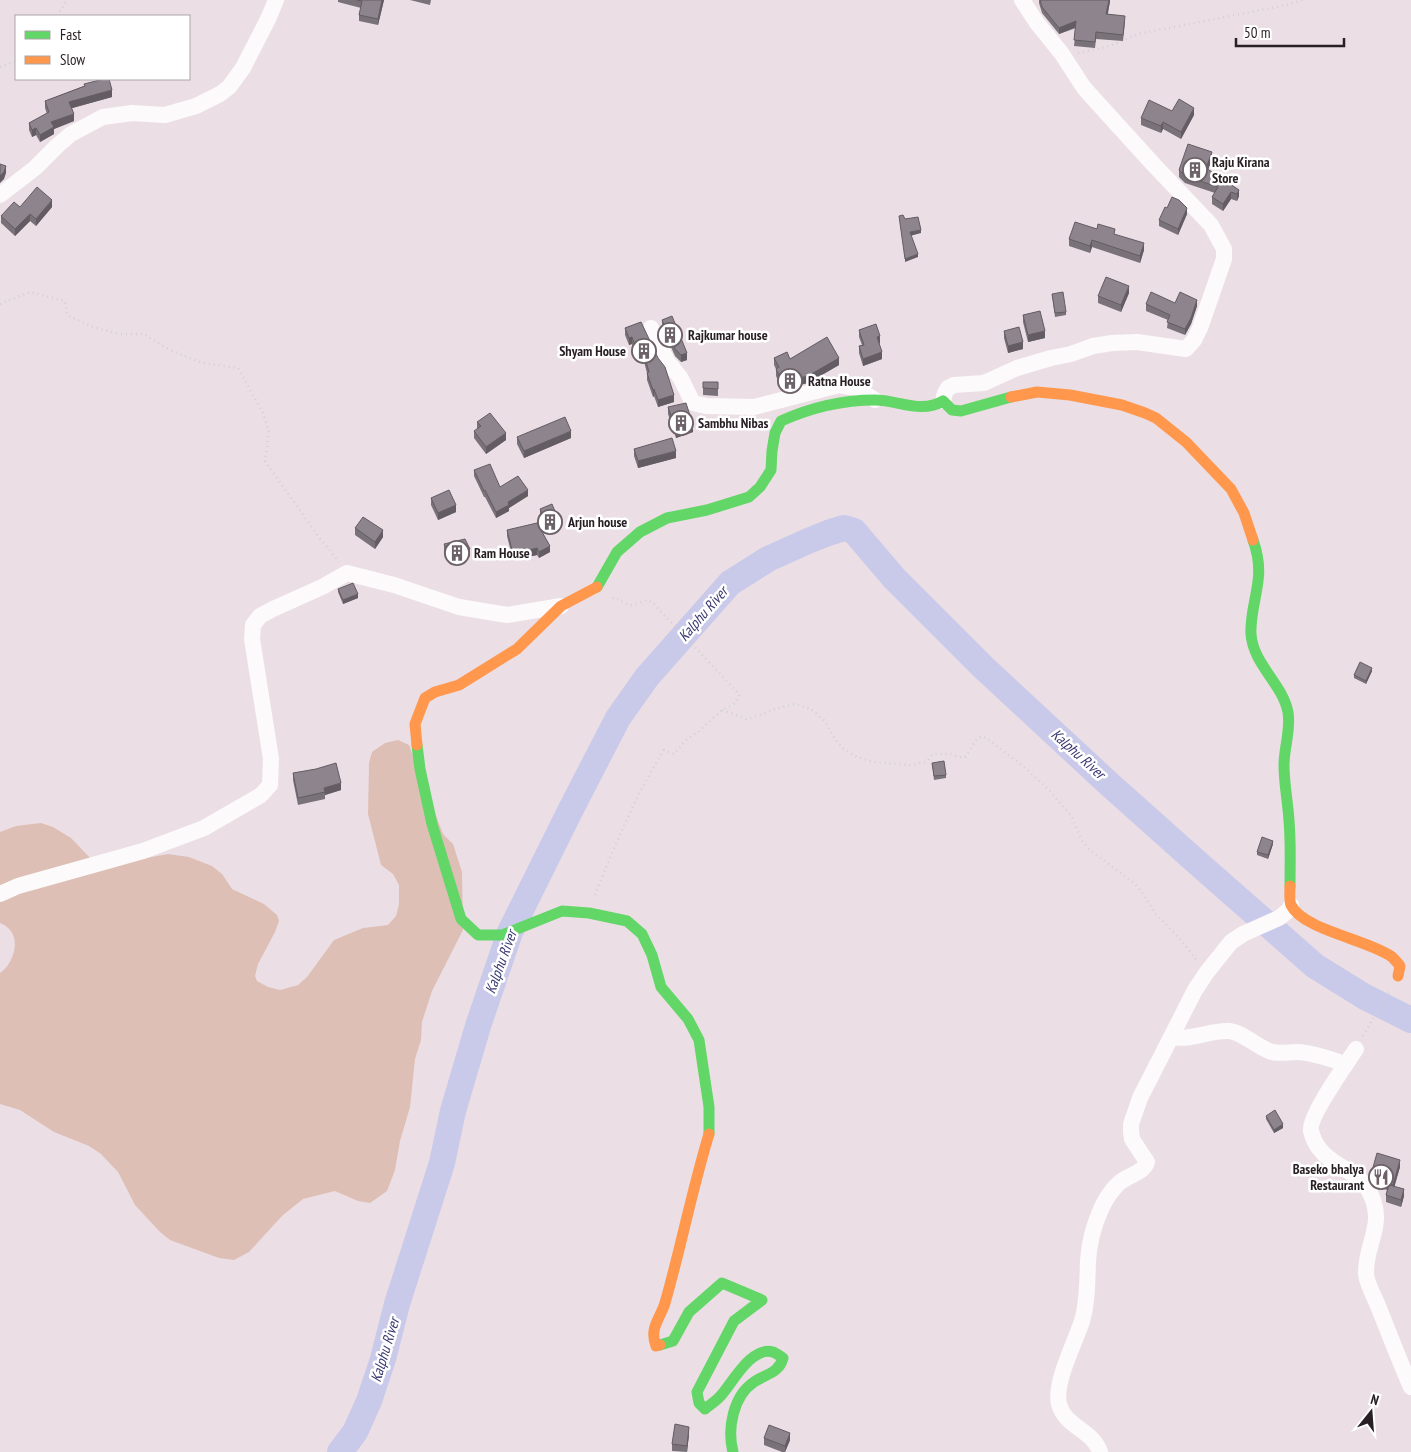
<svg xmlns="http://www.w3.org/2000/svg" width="1411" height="1452" font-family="'PT Sans Narrow',sans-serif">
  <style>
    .forest { fill: #debfb6 }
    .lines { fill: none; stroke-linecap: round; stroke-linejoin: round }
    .river { stroke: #c9c9ea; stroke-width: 26 }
    .path { stroke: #d3d0d1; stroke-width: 2.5; stroke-dasharray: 1 4; stroke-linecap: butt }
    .street { stroke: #fcfafb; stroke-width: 16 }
    .fast { stroke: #63d668; stroke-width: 11 }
    .slow { stroke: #ff974d; stroke-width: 11 }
    .wall { fill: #797279 }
    .shaded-wall { fill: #635c63 }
    .building { fill: #8d848d; stroke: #635c63 }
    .labels { text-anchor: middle; stroke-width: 5; stroke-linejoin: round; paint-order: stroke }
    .poi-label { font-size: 14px; font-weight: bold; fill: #271f23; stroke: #fff; text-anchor: start }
    .water-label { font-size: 15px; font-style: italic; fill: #383970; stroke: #fff }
  </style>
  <rect width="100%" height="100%" fill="#ebdfe5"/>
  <!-- forest -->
  <path class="forest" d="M398,740L409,745L443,834L453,844L462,872L463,930L432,991L422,1022L421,1040L415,1059L410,1107L400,1141L395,1170L387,1191L370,1203L358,1201L335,1191L303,1199L283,1215L249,1252L234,1260L219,1258L170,1240L160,1232L135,1205L118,1172L101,1154L89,1146L54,1132L20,1110L0,1104V973C13,964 22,939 7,927C5,925 2,924 0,923V832L16,826L41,823L53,827L71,838L93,861L136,860L168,854L189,857L212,866L222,874L232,889L264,904L277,915L279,921L275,932L258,964L255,976L257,981L268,987L280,990L298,985L307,977L334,940L363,928L388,925L396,916L399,904V885L393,874L381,865L368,814L369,763L372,752L385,743Z"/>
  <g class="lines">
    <!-- river -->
    <path class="river" d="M340,1452L355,1432L369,1401L383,1359L397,1304L442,1163L453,1111L478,1026L510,932L570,811L618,718L647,677L730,583L768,559L808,541L828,533L844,528L854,531L894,578L983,667L1108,783L1201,866L1315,966L1365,997L1411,1020"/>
    <!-- path -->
    <g class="path">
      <path d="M57,16L67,0"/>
      <path d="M1078,53L1110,46L1138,34L1287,5L1303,0"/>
      <path d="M0,67L16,61"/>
      <path d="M0,304L30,292L65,301L67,315L93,327L120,334H144L170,350L202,363L238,368L263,413L269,433L265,461L318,536L339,562"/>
      <path d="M722,710L746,719L766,713L775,709L795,704L811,709L825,721L833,736L842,748L855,756L873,762L910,765L926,762L933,754H952L958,757H965L977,739L982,736L988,739L1025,768L1050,791L1072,817L1082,841L1089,849L1135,884L1143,894L1156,914L1182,941L1198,962"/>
      <path d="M595,895C615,845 635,796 664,750L674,754L687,739L698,732L722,710L733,705L739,697V694L653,603L648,600C642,601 637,605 632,605C624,605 620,598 612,598"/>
      <path d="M1363,1036L1389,991"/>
    </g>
    <!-- street -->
    <g class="street">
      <path d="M0,195L35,168L58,145L71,134L103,117L132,113L165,115L196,106L220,94L229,87L243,68L269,17L276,0"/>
      <path d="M651,328L667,361L680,377L693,403L706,406L754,407L839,385L856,388L875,400"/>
      <path d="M943,401L945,393L948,388L954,385L984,383L1017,368L1051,358L1071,354L1093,346L1112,343L1137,342L1186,349L1194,340L1200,328L1224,259V249L1211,225L1153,164L1084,88L1062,54L1037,23L1022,0"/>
      <path d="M0,894L18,886L143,851L204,828L261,795L270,785L271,759L252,639L253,625L260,616L273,609L322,587L347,573L394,585L459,607L507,615L561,606"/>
      <path d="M1172,1037C1190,1041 1210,1030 1229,1031C1241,1032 1255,1045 1267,1050C1276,1055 1287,1052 1297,1052C1308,1052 1337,1060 1345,1065"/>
      <path d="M1356,1049C1347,1063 1308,1117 1311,1131C1319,1166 1357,1166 1370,1193C1386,1225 1365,1243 1366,1274C1367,1284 1374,1296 1378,1306C1389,1333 1399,1360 1411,1387"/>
      <path d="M1100,1452C1093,1430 1065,1427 1059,1404C1054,1382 1075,1343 1082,1321C1088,1301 1087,1281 1088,1261C1089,1243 1094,1225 1101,1209C1105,1200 1111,1191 1118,1184C1127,1175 1143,1174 1147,1162L1132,1139L1131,1132V1124L1140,1098L1195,990L1207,972L1231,942L1243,934L1279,918L1290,909L1291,905"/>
    </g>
    <!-- fast -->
    <g class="fast">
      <path d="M1253,540C1258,554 1260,567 1258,581C1256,599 1250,616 1251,634C1253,664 1282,683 1288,712C1291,730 1284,747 1284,765C1284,784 1288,803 1289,821C1291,843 1290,864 1290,886"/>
      <path d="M597,587L617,552L640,532L667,518L707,510L749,497L760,487L771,470L772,451L775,433L781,421C810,408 843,400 875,400C898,400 921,414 943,401L952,410L961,411L1011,397"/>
      <path d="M417,745L420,769L432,824L461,919L478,935H502L562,911L589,913L627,921L642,934L652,955L661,987L688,1019L699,1040L709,1107V1134"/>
      <path d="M660,1345L673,1341L689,1312L722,1283L762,1300L734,1321L697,1392L699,1403L705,1409C711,1404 718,1400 723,1393C734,1380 752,1346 773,1352C776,1353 780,1356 783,1358C779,1373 766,1374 754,1382C733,1396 727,1429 733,1452"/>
    </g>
    <!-- slow -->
    <g class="slow">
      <path d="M1011,397L1037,392L1070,395L1122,405L1145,413L1156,418L1186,442L1231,489L1244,513L1253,540"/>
      <path d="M417,745L415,724L425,698L435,692L459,685L517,649L561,606L597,587"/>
      <path d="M1290,886C1290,891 1289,901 1291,905C1303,930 1369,940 1392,957C1395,960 1398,963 1400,966L1398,976"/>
      <path d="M660,1345L656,1346C649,1328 660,1319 665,1303C681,1247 692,1190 709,1134"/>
    </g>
  </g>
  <!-- wall -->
  <g class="wall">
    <path d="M338,0H384L378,25L359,21V15L361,8L338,2Z"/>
    <path d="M410,0H431L430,5Z"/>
    <path d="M1039,0H1110L1108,14L1125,22L1123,41L1096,39L1095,48L1074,46L1076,28L1059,34L1042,13L1039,3Z"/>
    <path d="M84,84L112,97L72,108L74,121L54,129V134L40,142L36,135L32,137L29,130V123L47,114L45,108V101L84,86Z"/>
    <path d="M1172,111L1194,115L1181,139L1163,129L1161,133L1141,125V118Z"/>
    <path d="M1212,159L1208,170L1239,190V196L1237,201L1231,199L1223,211L1212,204V197L1215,193L1185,183L1179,177V170Z"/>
    <path d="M52,207L36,226L30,221L15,236L1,223V216Z"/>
    <path d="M1187,214L1178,235L1159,226V220Z"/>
    <path d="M1115,234L1144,250L1140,263L1092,247L1090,253L1069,246V239Z"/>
    <path d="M1129,293L1121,312L1098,303V296Z"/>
    <path d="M1052,294L1066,312V315L1055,317Z"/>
    <path d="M1175,303L1197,306L1191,324L1185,335L1167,328L1168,320L1146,311V304Z"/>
    <path d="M1023,315L1045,338L1028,342L1023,322Z"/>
    <path d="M662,320L687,360L681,362L675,356L662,327Z"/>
    <path d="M641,322L674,402L658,407L654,396L653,397L647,380V373L643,358L638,360L632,344L629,345L625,335V328Z"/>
    <path d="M859,330L880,343L879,344L882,359L863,366L859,353V346L862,345L859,337Z"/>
    <path d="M1004,331L1023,349L1008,353L1004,338Z"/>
    <path d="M774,358L790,359L839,365L808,383L782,389L776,376V369L774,365Z"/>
    <path d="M703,382H718V396L703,395Z"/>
    <path d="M668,407L693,432L676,438L668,414Z"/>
    <path d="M477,422L506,440L486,454L474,438V431L477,429Z"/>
    <path d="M517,437L571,438L524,458L517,444Z"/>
    <path d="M634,449L676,458L638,468L634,456Z"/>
    <path d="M474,470L500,487L528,496L509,508V511L496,518L485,497H484L474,476Z"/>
    <path d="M431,498L456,512L438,520L431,505Z"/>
    <path d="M540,509L559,528L547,533L540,516Z"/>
    <path d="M355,528L383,537L375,549L355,535Z"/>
    <path d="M507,530L550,552L539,558L537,555L513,560L507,536Z"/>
    <path d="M444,544L470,556L451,565L444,551Z"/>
    <path d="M338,589L358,598L343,604L338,592Z"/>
    <path d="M1372,671L1366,684L1354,678V675Z"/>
    <path d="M932,763L946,775V778L934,780Z"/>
    <path d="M293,773L341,790L325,795V799L298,805L293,780Z"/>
    <path d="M1273,844L1268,859L1257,855V852Z"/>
    <path d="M1266,1116L1283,1128L1274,1133L1266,1119Z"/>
    <path d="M1400,1167L1394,1186L1404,1196L1401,1207L1386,1202V1195L1387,1190L1378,1187L1372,1178V1171Z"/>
    <path d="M689,1434L687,1452L672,1451V1444Z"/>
    <path d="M764,1438L790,1440L785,1452H782L764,1445Z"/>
  </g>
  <!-- shaded-wall -->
  <g class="shaded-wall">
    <path d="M382,0H384L378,25V19Z"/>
    <path d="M1109,0H1110V2L1106,20V14Z"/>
    <path d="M1076,21V27L1059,34V28Z"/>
    <path d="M112,90V97L69,109V102Z"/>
    <path d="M1194,108V115L1181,139V132Z"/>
    <path d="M74,114V121L54,129V134L40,142V135L51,122Z"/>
    <path d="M1163,122V129L1161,133V126Z"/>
    <path d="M36,128V135L32,137V130Z"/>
    <path d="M1212,152V159L1206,175V168Z"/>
    <path d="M6,166V173L4,179L0,183V176Z"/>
    <path d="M1239,190V196L1237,201V194Z"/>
    <path d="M1231,192V199L1223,211V204Z"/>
    <path d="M52,200V207L36,226V219Z"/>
    <path d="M1187,208V214L1178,235V229Z"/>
    <path d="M30,214V221L15,236V229Z"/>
    <path d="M921,230V233L910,236V232Z"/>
    <path d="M1092,240V247L1090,253V246Z"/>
    <path d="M1144,243V250L1140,263V256Z"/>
    <path d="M918,254V257L905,262V259Z"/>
    <path d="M1129,286V293L1121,312V305Z"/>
    <path d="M1197,300V306L1191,324L1185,335V329Z"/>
    <path d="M1045,331V338L1028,342V335Z"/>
    <path d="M880,336V343L877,344V337Z"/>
    <path d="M632,337V344L629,345V338Z"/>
    <path d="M1023,342V349L1008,353V346Z"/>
    <path d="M643,351V358L638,360V353Z"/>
    <path d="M882,352V359L863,366V359Z"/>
    <path d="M687,353V360L681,362V355Z"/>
    <path d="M839,358V365L808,383L782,389V382Z"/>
    <path d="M654,389V396L653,397V390Z"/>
    <path d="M674,395V402L658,407V400Z"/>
    <path d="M693,425V432L676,438V431Z"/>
    <path d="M571,431V438L524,458V451Z"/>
    <path d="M506,433V440L486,454V447Z"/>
    <path d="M676,451V458L638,468V461Z"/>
    <path d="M528,490V496L509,508V511L496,518V512L508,502Z"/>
    <path d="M456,505V512L438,520V513Z"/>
    <path d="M559,521V528L547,533V526Z"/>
    <path d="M383,530V537L375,549V542Z"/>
    <path d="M550,546V552L539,558V552Z"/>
    <path d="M537,548V555L513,560V554Z"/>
    <path d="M470,549V556L451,565V558Z"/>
    <path d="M358,594V598L343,604V600Z"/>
    <path d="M1372,668V671L1366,684V681Z"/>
    <path d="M341,783V790L325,795L324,788Z"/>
    <path d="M1273,841V844L1268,859V855Z"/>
    <path d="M1283,1124V1128L1274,1133V1130Z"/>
    <path d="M1400,1160V1167L1393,1192V1185Z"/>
    <path d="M1404,1189V1196L1401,1207V1200Z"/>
    <path d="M689,1427V1434L687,1452V1446Z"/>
    <path d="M790,1433V1440L785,1452V1446Z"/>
  </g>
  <!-- building -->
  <g class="building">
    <path d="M357,0H382L378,19L359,15L362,1Z"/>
    <path d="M1040,0H1109L1106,14L1125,16L1123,35L1096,32L1095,42L1074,40L1076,21L1059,28L1042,7Z"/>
    <path d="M104,79H109L112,90L69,102L74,114L51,122L54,127L40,135L36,128L32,130L29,123L49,112L45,101L85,86L84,84Z"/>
    <path d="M1179,99L1194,108L1181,132L1163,122L1161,126L1141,118L1149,100L1172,111Z"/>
    <path d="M1188,144L1212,152L1206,168L1239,190L1237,194L1231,192L1223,204L1212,197L1218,187L1185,176L1179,170Z"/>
    <path d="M0,164L6,166L4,172L0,176Z"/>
    <path d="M37,187L52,200L36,219L30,214L15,229L1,216L14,202L20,207Z"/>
    <path d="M1172,197L1179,200L1187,208L1178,229L1159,220L1165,207L1167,208Z"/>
    <path d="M903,215L905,219L918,217L921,230L910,232L918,254L905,259L899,216Z"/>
    <path d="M1075,222L1097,229L1098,224L1115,229L1114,234L1144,243L1140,256L1092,240L1090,246L1069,239Z"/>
    <path d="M1106,277L1129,286L1121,305L1098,296Z"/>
    <path d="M1063,292L1066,312L1055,313L1052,294Z"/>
    <path d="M1151,292L1175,303L1180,292L1197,300L1191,318L1185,329L1167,322L1170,315L1146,304Z"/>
    <path d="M1040,311L1045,331L1028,335L1023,315Z"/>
    <path d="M672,316L687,353L681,355L675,349L662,320Z"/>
    <path d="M641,322L658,358L665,367L674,395L658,400L654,389L653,390L647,373L649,372L643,351L638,353L632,337L629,338L625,328Z"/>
    <path d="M876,324L880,336L877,337L882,352L863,359L859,346L864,345L859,330Z"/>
    <path d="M1019,327L1023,342L1008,346L1004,331Z"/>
    <path d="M827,337L839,358L808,376L782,382L776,369L779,367L774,358L787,352L790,359Z"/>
    <path d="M703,382H718V389L703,388Z"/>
    <path d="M686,403L693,425L676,431L668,407Z"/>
    <path d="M490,413L506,433L486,447L474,431L481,426L477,422Z"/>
    <path d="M565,417L571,431L524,451L517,437Z"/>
    <path d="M672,438L676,451L638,461L634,449Z"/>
    <path d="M490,464L500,487L518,476L528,490L508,502L509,505L496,512L485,490L484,491L474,470Z"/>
    <path d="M449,490L456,505L438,513L431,498Z"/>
    <path d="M552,504L559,521L547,526L540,509Z"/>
    <path d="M363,517L383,530L375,542L355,528Z"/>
    <path d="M537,523L550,546L539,552L537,548L513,554L507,530Z"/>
    <path d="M465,539L470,549L451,558L444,544Z"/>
    <path d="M353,583L358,594L343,600L338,589Z"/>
    <path d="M1360,662L1372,668L1366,681L1354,675Z"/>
    <path d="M944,761L946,775L934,776L932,763Z"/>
    <path d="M336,763L341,783L324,788L325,792L298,798L293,773L316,769Z"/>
    <path d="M1262,837L1273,841L1268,855L1257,852Z"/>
    <path d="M1275,1110L1283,1124L1274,1130L1266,1116Z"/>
    <path d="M1377,1153L1400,1160L1393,1185L1378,1180L1372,1171Z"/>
    <path d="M1389,1185L1404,1189L1401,1200L1386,1195Z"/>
    <path d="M675,1424L689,1427L687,1446L672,1444Z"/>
    <path d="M769,1425L790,1433L785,1446L764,1438Z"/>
  </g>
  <!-- icons -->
  <defs>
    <symbol id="building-ring" viewBox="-11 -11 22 22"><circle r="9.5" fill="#fff" stroke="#6c6267" stroke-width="1.5"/><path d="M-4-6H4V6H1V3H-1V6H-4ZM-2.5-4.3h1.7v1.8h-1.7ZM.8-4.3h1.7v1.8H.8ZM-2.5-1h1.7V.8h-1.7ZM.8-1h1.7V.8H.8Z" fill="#6c6267"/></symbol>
    <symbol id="restaurant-ring" viewBox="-11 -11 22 22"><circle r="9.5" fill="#fff" stroke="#6c6267" stroke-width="1.5"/><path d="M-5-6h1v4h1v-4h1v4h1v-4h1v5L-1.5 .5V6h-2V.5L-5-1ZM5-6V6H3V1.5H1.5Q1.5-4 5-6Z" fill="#6c6267"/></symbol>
  </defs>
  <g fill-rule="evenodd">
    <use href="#building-ring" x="1181" y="156" width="28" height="28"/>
    <use href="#building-ring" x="656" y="321" width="28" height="28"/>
    <use href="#building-ring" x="630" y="337" width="28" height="28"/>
    <use href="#building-ring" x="776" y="367" width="28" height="28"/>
    <use href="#building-ring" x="667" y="409" width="28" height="28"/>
    <use href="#building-ring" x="536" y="508" width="28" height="28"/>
    <use href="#building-ring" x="443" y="539" width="28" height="28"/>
    <use href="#restaurant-ring" x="1367" y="1163" width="28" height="28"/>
  </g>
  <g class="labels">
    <!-- poi labels -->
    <g class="poi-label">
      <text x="1212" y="167">Raju Kirana<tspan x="1212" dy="16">Store</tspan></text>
      <text x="688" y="340">Rajkumar house</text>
      <text x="626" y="356" text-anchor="end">Shyam House</text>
      <text x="808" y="386">Ratna House</text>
      <text x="698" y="428">Sambhu Nibas</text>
      <text x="568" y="527">Arjun house</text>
      <text x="474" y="558">Ram House</text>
      <text x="1364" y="1174" text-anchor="end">Baseko bhalya<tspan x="1364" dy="16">Restaurant</tspan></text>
    </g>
    <!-- water labels -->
    <g class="water-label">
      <text transform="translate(703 614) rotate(-49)" y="5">Kalphu River</text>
      <text transform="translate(1078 754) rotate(42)" y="5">Kalphu River</text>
      <text transform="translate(501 962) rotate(-70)" y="5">Kalphu River</text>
      <text transform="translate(385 1350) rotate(-73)" y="5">Kalphu River</text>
    </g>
  </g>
  <!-- legend -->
  <rect x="15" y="15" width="175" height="65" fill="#ffffff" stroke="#a9a5a7"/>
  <rect x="25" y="31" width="25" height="8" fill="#63d668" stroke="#a9a5a7"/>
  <text x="60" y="40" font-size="15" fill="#271f23">Fast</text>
  <rect x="25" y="56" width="25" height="8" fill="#ff974d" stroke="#a9a5a7"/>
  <text x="60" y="65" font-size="15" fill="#271f23">Slow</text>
  <!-- north arrow -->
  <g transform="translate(1371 1412) rotate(17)" stroke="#ffffff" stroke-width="4" paint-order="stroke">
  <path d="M0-4L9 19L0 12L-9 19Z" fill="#271f23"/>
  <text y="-8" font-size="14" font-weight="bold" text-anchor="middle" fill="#271f23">N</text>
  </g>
  <!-- scale -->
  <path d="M1236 38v8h108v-8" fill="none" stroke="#271f23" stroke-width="2.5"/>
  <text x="1244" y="38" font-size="15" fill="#271f23" stroke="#ffffff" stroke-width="4" paint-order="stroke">50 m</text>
</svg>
